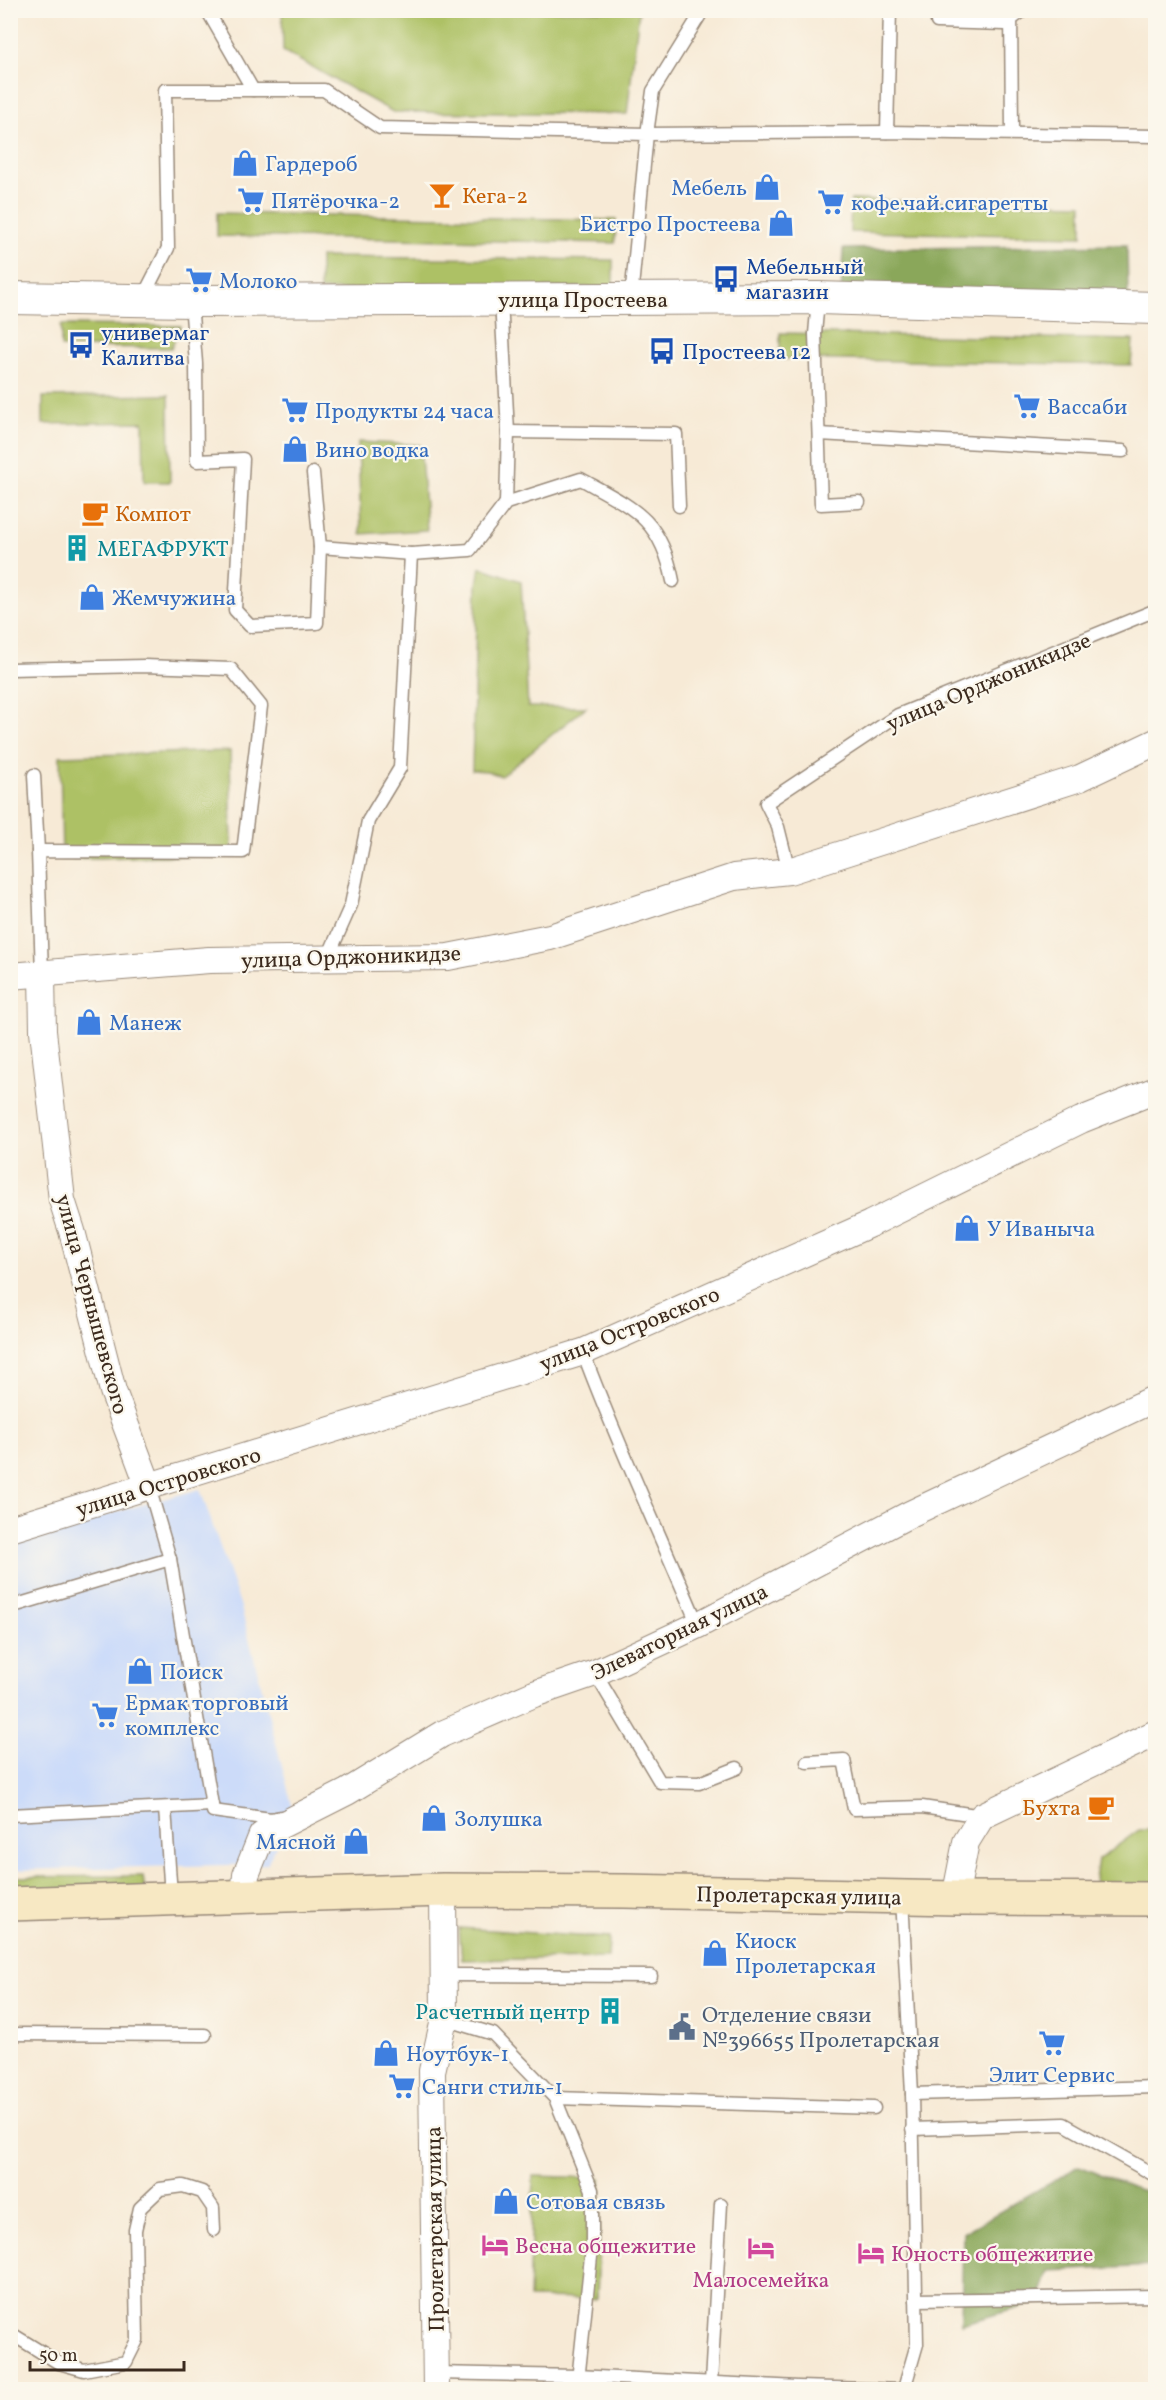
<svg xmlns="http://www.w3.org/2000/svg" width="1166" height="2400" font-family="Vollkorn,serif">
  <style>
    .built { fill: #ccdbf9 }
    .green { fill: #adc165; stroke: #747642; stroke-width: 1.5 }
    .forest { fill: #8aa75a; stroke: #62683c; stroke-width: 1.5 }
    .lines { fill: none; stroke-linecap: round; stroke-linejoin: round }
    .service-casing { stroke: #998a7a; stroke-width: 15 }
    .minor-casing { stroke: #998a7a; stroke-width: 28 }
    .tertiary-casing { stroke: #998a7a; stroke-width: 34 }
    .secondary-casing { stroke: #998a7a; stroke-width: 36 }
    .service { stroke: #fff; stroke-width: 12 }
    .minor { stroke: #fff; stroke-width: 26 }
    .tertiary { stroke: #fff; stroke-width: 32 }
    .secondary { stroke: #f7e8c3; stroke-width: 33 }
    .labels { text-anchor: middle; stroke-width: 4.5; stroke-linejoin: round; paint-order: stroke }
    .shop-label { font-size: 22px; fill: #366cbe; stroke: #fbf7ec; text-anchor: start }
    .food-label { font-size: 22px; fill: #c56008; stroke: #fbf7ec; text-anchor: start }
    .transit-label { font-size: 22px; fill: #164399; stroke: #fbf7ec; text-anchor: start }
    .street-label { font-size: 22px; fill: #3b2a1e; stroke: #fbf7ec }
    .culture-label { font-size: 22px; fill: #0d838f; stroke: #fbf7ec; text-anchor: start }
    .service-label { font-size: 22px; fill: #4e5e75; stroke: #fbf7ec; text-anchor: start }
    .hotel-label { font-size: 22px; fill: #b23c85; stroke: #fbf7ec; text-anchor: start }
  </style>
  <rect width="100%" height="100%" fill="#fbf7ec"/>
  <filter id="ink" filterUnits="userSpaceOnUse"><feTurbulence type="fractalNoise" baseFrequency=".0167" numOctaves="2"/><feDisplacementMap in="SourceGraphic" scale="12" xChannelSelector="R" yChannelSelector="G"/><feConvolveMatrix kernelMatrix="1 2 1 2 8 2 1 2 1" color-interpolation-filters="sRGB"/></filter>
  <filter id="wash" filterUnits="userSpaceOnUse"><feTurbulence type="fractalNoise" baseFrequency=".008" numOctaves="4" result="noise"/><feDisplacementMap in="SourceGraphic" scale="24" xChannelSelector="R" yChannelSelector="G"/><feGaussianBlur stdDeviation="1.35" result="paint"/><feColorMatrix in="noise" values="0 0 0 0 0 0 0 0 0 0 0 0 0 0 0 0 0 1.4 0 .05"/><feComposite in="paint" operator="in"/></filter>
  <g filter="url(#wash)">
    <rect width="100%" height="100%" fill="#f7ead6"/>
    <!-- built -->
    <path class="built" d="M200,1489L240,1604L293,1809L267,1864L11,1870V1541Z"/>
    <!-- green -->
    <g class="green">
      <path d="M282,11H639L627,114L393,112L283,51Z"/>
      <path d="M851,200L1082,204V236L850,232Z"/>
      <path d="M217,213L616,220L615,243L217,236Z"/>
      <path d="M320,257L613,260V287L320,290Z"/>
      <path d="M61,325L181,326L171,348L61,347Z"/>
      <path d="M780,333L1133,340L1131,365L780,359Z"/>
      <path d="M169,395L170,482H144L143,422L43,424V397Z"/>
      <path d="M358,442L420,445L427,530L361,534Z"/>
      <path d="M480,567L521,581L528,707H586L501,776L487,771L472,770L477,584Z"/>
      <path d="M230,751L232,854L62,859L60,756Z"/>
      <path d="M1139,1830H1155V1890L1093,1892L1098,1860Z"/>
      <path d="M143,1876L145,1893L11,1892V1877Z"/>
      <path d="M459,1928L609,1938L608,1958L462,1960Z"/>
      <path d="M533,2176L601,2178L597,2299L529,2298Z"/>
    </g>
    <!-- forest -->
    <g class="forest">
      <path d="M1127,245L1128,296L841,298L843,249Z"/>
      <path d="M1079,2166L1155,2196V2266L1049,2271L1037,2303L961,2324L963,2233Z"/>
    </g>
  </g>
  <g filter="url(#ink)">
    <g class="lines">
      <defs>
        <g id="service">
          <path d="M703,10L653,91L647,134L887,132L1156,136"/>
          <path d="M937,10V22L1005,24L1024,10"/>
          <path d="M1011,10L1012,133"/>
          <path d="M253,90H324L380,128L647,134L631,298"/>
          <path d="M887,132L890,10"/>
          <path d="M142,299L168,248L165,90H253L207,10"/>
          <path d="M501,300L508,432L506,503"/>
          <path d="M818,300L815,334L821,504L859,502"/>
          <path d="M191,303L196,363L197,461L243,459L235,610L250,626L317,623L320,547L411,554L470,550L506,503L581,479C633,508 661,518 673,581"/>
          <path d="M508,432L676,434L679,506"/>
          <path d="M819,434L1123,451"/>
          <path d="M313,473L320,547"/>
          <path d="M10,669L144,666L231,669L261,706L243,852L38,851L42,974"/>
          <path d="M34,775L38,851"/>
          <path d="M789,871L778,827L766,803L898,715L1156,610"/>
          <path d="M327,959L351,905L368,821L400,768L411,554"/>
          <path d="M583,1352C617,1444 660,1534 698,1625"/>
          <path d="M149,1487L170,1559L213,1811L271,1819L282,1817"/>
          <path d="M10,1607L170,1559"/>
          <path d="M595,1673L660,1782L699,1783L737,1768"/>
          <path d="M807,1762L844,1760L854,1809L922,1807L982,1816"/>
          <path d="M165,1808L171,1896"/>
          <path d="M10,1815L212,1805"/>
          <path d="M902,1897L912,2094L917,2344L904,2389"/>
          <path d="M443,1975L651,1976"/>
          <path d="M444,2019L493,2034L555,2098L592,2190V2247L577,2390"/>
          <path d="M10,2034L205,2035"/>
          <path d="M912,2094L1156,2087"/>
          <path d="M555,2098L874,2108"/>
          <path d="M912,2129L1064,2124L1156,2176"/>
          <path d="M916,2300L1156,2296"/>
          <path d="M10,2333L59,2363L84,2370L126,2362L137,2340L135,2230L140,2208L160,2189L183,2186L202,2192L213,2208L214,2230"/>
          <path d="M436,2373L577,2376L798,2387L905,2390"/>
          <path d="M711,2383L721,2204"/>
        </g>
        <g id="minor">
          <path d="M42,974L43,1031L62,1200L72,1231L113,1391L149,1487"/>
          <path d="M10,976L209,960L448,957L550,937L734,877L789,871L1080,778L1156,742"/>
          <path d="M10,1529L583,1352L870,1224L1081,1120L1156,1090"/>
          <path d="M244,1897L246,1875L262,1835L347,1792L442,1734L534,1694L595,1673L698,1625L910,1514L1156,1398"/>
          <path d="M955,1898L966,1842L982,1816L1156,1733"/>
          <path d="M436,2390L432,2071L444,2019L443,1890"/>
        </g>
        <path id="tertiary" d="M10,298L191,301L818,298L1156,308"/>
        <path id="secondary" d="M10,1904L443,1890L624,1891L955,1898L1156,1899"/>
      </defs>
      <!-- service casing -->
      <use href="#service" class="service-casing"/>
      <!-- minor casing -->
      <use href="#minor" class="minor-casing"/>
      <!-- tertiary casing -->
      <use href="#tertiary" class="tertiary-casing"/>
      <!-- secondary casing -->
      <use href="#secondary" class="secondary-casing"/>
      <!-- service -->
      <use href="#service" class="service"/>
      <!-- minor -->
      <use href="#minor" class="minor"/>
      <!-- tertiary -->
      <use href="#tertiary" class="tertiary"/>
      <!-- secondary -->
      <use href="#secondary" class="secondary"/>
    </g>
  </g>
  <!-- icons -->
  <defs>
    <symbol id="shop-bare" viewBox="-9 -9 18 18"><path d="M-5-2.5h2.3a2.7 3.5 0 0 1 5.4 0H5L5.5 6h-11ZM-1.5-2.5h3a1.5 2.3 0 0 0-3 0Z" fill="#3f7fe0" stroke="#fbf7ec" stroke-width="2.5" paint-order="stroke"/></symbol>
    <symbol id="bar-bare" viewBox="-9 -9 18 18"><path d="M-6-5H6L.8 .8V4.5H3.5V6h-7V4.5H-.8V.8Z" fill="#e8710a" stroke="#fbf7ec" stroke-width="2.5" paint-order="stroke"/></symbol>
    <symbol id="supermarket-bare" viewBox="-9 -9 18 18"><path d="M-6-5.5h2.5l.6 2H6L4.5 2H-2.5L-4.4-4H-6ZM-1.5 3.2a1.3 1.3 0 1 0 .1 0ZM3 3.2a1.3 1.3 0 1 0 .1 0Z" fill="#3f7fe0" stroke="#fbf7ec" stroke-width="2.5" paint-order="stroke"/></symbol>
    <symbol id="bus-bare" viewBox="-9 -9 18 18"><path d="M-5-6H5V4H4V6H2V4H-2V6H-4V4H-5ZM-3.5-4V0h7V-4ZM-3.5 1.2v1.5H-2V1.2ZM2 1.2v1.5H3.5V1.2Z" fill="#1a4fb4" stroke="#fbf7ec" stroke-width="2.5" paint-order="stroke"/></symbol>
    <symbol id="cafe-bare" viewBox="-9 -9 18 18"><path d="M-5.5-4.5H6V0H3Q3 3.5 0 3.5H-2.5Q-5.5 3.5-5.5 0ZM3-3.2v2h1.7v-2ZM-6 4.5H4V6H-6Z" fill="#e8710a" stroke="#fbf7ec" stroke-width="2.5" paint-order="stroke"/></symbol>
    <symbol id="building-bare" viewBox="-9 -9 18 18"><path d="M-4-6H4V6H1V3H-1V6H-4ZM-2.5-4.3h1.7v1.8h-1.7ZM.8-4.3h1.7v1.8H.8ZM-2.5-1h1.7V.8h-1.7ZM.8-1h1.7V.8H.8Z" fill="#0f9aa8" stroke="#fbf7ec" stroke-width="2.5" paint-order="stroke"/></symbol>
    <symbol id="civic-bare" viewBox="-9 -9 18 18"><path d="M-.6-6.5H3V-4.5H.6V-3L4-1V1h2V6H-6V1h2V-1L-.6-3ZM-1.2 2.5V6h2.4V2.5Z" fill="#5c6f8a" stroke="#fbf7ec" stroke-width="2.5" paint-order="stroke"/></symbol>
    <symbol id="hotel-bare" viewBox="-9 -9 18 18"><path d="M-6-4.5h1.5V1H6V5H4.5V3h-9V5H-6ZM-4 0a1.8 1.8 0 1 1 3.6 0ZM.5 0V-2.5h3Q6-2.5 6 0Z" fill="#d1479c" stroke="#fbf7ec" stroke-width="2.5" paint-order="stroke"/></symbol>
  </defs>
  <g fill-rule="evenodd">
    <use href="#shop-bare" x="226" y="144" width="38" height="38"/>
    <use href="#shop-bare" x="748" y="168" width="38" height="38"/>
    <use href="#bar-bare" x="423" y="176" width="38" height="38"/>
    <use href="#supermarket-bare" x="232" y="181" width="38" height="38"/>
    <use href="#supermarket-bare" x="812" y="183" width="38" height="38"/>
    <use href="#shop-bare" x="762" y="204" width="38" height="38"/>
    <use href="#bus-bare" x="707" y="260" width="38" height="38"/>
    <use href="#supermarket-bare" x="180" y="261" width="38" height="38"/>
    <use href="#bus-bare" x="62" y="326" width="38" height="38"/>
    <use href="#bus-bare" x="643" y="332" width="38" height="38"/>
    <use href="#supermarket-bare" x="1008" y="387" width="38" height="38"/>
    <use href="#supermarket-bare" x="276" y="391" width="38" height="38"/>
    <use href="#shop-bare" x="276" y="430" width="38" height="38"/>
    <use href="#cafe-bare" x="76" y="494" width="38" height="38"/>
    <use href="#building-bare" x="58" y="529" width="38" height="38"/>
    <use href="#shop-bare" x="73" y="578" width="38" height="38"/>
    <use href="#shop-bare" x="70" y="1003" width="38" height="38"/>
    <use href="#shop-bare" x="948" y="1209" width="38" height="38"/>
    <use href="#shop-bare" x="121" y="1652" width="38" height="38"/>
    <use href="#supermarket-bare" x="86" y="1696" width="38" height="38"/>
    <use href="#cafe-bare" x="1082" y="1788" width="38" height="38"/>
    <use href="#shop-bare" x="415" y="1799" width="38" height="38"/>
    <use href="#shop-bare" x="337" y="1822" width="38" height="38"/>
    <use href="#shop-bare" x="696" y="1934" width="38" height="38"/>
    <use href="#building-bare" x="591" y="1992" width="38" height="38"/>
    <use href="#civic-bare" x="663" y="2008" width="38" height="38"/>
    <use href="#supermarket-bare" x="1033" y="2024" width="38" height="38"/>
    <use href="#shop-bare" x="367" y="2034" width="38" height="38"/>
    <use href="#supermarket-bare" x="383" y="2067" width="38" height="38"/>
    <use href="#shop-bare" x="487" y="2182" width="38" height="38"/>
    <use href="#hotel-bare" x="476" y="2226" width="38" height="38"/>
    <use href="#hotel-bare" x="742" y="2229" width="38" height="38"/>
    <use href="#hotel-bare" x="852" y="2234" width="38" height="38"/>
  </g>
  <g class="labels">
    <!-- shop labels -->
    <g class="shop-label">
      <text x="265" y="171">Гардероб</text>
      <text x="747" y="195" text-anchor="end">Мебель</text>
      <text x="271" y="208">Пятёрочка-2</text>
      <text x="851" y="210">кофе.чай.сигаретты</text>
      <text x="761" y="231" text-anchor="end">Бистро Простеева</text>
      <text x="219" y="288">Молоко</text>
      <text x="1047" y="414">Вассаби</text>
      <text x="315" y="418">Продукты 24 часа</text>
      <text x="315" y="457">Вино водка</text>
      <text x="112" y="605">Жемчужина</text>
      <text x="109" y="1030">Манеж</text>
      <text x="987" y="1236">У Иваныча</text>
      <text x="160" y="1679">Поиск</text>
      <text x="125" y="1710">Ермак торговый<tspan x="125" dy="25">комплекс</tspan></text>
      <text x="454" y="1826">Золушка</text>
      <text x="336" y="1849" text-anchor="end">Мясной</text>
      <text x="735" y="1948">Киоск<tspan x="735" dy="25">Пролетарская</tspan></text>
      <text x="406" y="2061">Ноутбук-1</text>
      <text x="1052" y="2082" text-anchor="middle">Элит Сервис</text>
      <text x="422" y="2094">Санги стиль-1</text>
      <text x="526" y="2209">Сотовая связь</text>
    </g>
    <!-- food labels -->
    <g class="food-label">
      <text x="462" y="203">Кега-2</text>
      <text x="115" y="521">Компот</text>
      <text x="1081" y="1815" text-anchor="end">Бухта</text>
    </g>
    <!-- transit labels -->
    <g class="transit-label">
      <text x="746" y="274">Мебельный<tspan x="746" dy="25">магазин</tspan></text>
      <text x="101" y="340">универмаг<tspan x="101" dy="25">Калитва</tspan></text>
      <text x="682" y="359">Простеева 12</text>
    </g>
    <!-- street labels -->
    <g class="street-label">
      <text x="583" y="307">улица Простеева</text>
      <text transform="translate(988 681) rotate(-23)" y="8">улица Орджоникидзе</text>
      <text transform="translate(351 956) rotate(-2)" y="8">улица Орджоникидзе</text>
      <text transform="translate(93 1304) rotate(75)" y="8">улица Чернышевского</text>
      <text transform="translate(629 1328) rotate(-22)" y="8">улица Островского</text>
      <text transform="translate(168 1481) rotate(-17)" y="8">улица Островского</text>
      <text transform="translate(679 1631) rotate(-26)" y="8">Элеваторная улица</text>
      <text transform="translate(799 1895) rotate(1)" y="8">Пролетарская улица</text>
      <text transform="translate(434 2229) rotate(-91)" y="8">Пролетарская улица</text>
    </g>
    <!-- culture labels -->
    <g class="culture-label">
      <text x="97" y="556">МЕГАФРУКТ</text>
      <text x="590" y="2019" text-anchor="end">Расчетный центр</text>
    </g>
    <!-- service labels -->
    <g class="service-label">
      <text x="702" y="2022">Отделение связи<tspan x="702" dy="25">№396655 Пролетарская</tspan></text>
    </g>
    <!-- hotel labels -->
    <g class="hotel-label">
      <text x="515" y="2253">Весна общежитие</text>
      <text x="891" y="2261">Юность общежитие</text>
      <text x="761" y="2287" text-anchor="middle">Малосемейка</text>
    </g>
  </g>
  <!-- margin -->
  <rect width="1166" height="2400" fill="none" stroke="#fbf7ec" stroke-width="36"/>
  <!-- scale -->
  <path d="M30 2361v9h154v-9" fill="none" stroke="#3b2a1e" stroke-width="3"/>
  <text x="39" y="2361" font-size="18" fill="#3b2a1e" stroke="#fbf7ec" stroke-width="4.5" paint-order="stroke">50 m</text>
</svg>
